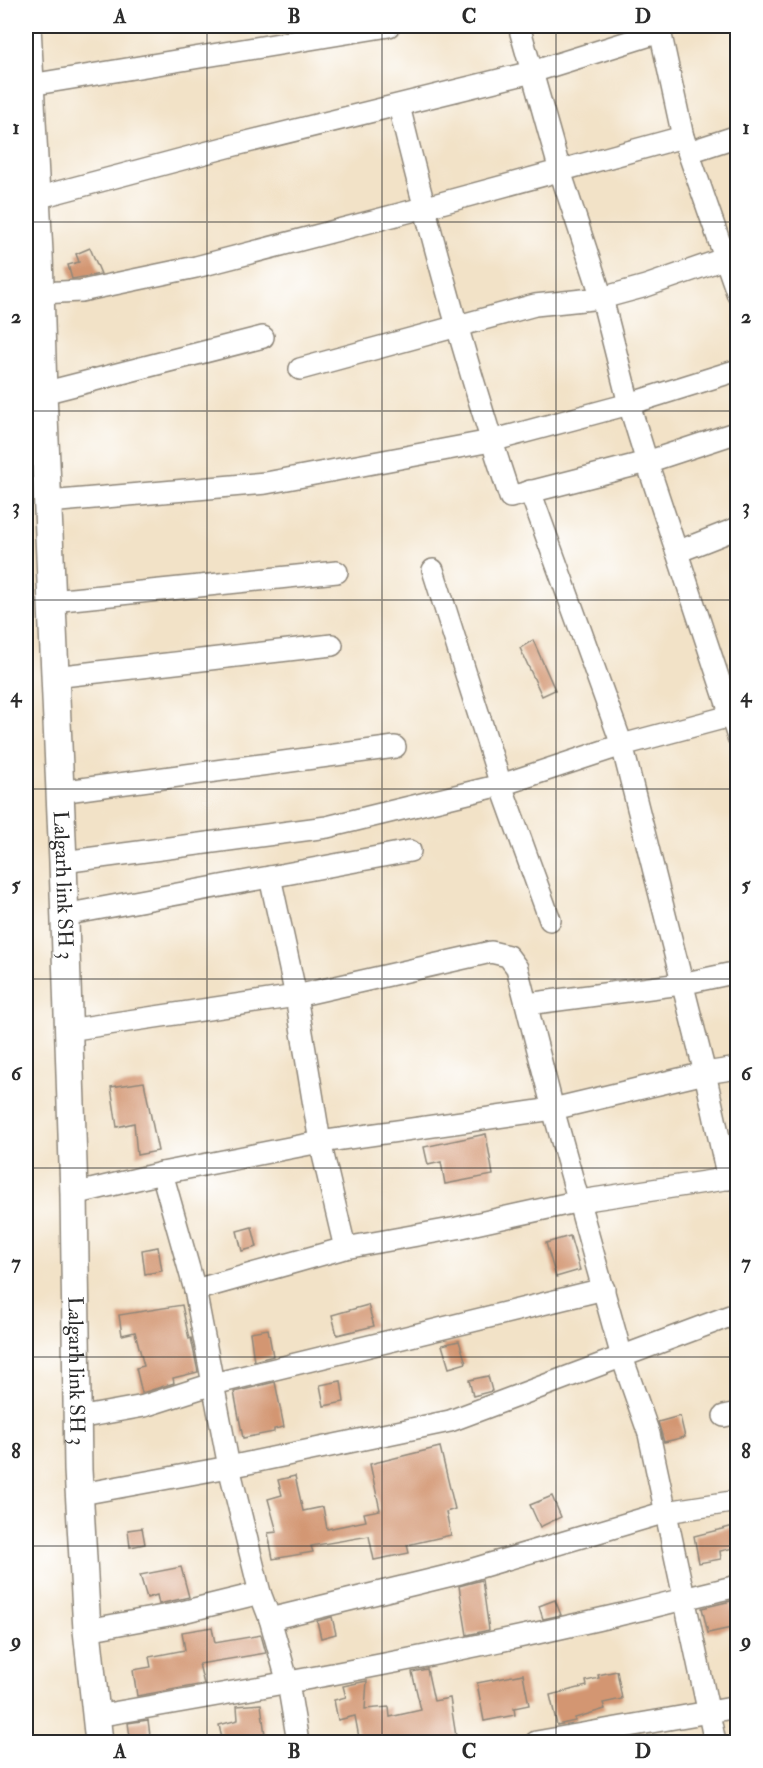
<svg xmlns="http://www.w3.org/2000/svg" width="763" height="1768" font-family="'IM FELL Double Pica',serif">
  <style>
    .building { fill: #d39672 }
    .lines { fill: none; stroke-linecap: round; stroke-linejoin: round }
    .minor-casing { stroke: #8e8679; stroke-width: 24 }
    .tertiary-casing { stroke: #8e8679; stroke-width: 30 }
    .minor { stroke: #fff; stroke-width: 21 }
    .tertiary { stroke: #fff; stroke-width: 27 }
    .grid { fill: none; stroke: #2b2b2b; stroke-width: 1.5; stroke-opacity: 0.55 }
    .labels { text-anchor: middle; stroke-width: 6; stroke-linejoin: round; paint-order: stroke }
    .street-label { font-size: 21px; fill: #2b2b2b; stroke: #fff }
    .neatline { fill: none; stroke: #2b2b2b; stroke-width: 2 }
    .grid-label { font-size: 20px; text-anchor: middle; font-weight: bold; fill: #2b2b2b }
  </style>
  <rect width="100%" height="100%" fill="#fff"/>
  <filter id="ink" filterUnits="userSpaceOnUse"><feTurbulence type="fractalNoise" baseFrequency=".0167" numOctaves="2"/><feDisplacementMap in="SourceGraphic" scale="12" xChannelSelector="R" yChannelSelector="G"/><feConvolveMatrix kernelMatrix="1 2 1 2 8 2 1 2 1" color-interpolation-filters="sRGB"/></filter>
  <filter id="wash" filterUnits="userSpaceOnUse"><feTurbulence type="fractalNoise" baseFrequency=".008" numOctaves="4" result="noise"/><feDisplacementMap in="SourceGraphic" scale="24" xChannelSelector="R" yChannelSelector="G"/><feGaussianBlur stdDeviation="1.35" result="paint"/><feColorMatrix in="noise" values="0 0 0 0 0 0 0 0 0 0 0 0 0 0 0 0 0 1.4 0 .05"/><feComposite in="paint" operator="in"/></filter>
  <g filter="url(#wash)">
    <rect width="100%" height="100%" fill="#f2e2c7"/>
    <g id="blocks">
      <!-- building -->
      <g class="building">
        <path d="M90,248L101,274L72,279L68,265L79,262L76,254Z"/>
        <path d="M533,640L555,690L542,696L520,648Z"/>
        <path d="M144,1082L158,1151L137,1155L134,1123L117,1127L111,1087Z"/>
        <path d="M486,1134L493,1175L445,1184L441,1162L428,1165L424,1147Z"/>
        <path d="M252,1227L257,1247L242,1251L237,1231Z"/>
        <path d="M570,1236L580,1270L556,1277L546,1243Z"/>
        <path d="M158,1247L162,1271L145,1274L142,1250Z"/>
        <path d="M182,1305L189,1339L191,1338L198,1372L173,1378L174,1383L142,1393L136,1368L144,1366L135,1332L122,1335L119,1315Z"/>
        <path d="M368,1305L374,1326L337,1335L332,1315Z"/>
        <path d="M268,1329L273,1356L254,1361L250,1332Z"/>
        <path d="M459,1341L466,1363L449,1368L442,1345Z"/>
        <path d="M488,1376L492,1391L473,1396L469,1380Z"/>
        <path d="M341,1381L344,1402L324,1406L320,1385Z"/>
        <path d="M275,1382L284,1427L274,1429V1432L243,1438L234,1392Z"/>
        <path d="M680,1416L685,1437L664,1442L658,1422Z"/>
        <path d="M440,1447L455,1509L446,1512L451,1535L407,1545L409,1553L374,1560L369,1536L311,1546L313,1552L273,1559L268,1533L277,1532L268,1499L282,1495L278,1480L295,1476L303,1511L323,1507L327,1529L366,1521L364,1513L380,1510L370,1464Z"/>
        <path d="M552,1496L561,1517L540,1527L530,1505Z"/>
        <path d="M738,1525V1547L720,1551L721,1559L699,1563L694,1536Z"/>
        <path d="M142,1528L145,1544L130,1547L128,1530Z"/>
        <path d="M181,1567L189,1597L159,1604L157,1595L147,1598L140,1575Z"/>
        <path d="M482,1580L489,1630L467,1635L459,1586Z"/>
        <path d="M555,1600L561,1615L543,1619L539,1606Z"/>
        <path d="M731,1601L736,1627L708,1633L702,1608Z"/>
        <path d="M332,1617L336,1634L321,1638L317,1621Z"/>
        <path d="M212,1627L215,1643L261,1635L266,1653L199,1664L204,1684L137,1696L133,1670L151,1667L149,1657L185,1650L182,1632Z"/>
        <path d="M427,1669L434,1701L450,1698L457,1743H360L355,1716L338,1720L334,1700L346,1697L343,1686L367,1681L365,1709L389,1707L390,1717L421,1710L412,1672Z"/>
        <path d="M617,1671L622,1699L603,1703L605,1709L575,1718V1721L557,1725L550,1695L587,1686L586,1681L599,1678L598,1675Z"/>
        <path d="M523,1674L529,1705L514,1708L515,1715L484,1721L477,1683Z"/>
        <path d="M261,1704L266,1743H223L219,1725L238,1720L237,1706Z"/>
        <path d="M148,1720L151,1743H131L128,1723Z"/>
      </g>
    </g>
  </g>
  <g filter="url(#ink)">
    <use href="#blocks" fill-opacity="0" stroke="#8e8679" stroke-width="1.5"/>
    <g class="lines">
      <defs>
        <g id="minor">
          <path d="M519,26L560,171L602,298L629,404L647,462L738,737"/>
          <path d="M659,26L683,137L738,295"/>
          <path d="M30,85L389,26"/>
          <path d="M399,106C431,238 467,368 510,497L647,462L738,432"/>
          <path d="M689,152L738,136"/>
          <path d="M36,198L235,145L532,72L660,32"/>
          <path d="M41,293L81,291L196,267L423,208L683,137"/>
          <path d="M300,369L535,305L602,298L646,286L738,254"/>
          <path d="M43,393L263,337"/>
          <path d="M530,491L622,745L705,1073L728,1179"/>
          <path d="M48,502L266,483L491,441L629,404L738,370"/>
          <path d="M677,552L738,528"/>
          <path d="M433,570L501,785L550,920"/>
          <path d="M52,601L337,572"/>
          <path d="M54,677L332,645"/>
          <path d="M59,792L395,747"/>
          <path d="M63,862L327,827L501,785L622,745L738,714"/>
          <path d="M64,915L410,851"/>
          <path d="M527,1004L681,984L738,972"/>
          <path d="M68,1030L296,996L491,952L508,956L517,968L553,1109L622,1357L649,1434L715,1742"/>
          <path d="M162,1173L195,1290L229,1467L260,1593L270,1619L288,1683L298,1742"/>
          <path d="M74,1194L162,1173L320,1142L553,1109L705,1073L738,1068"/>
          <path d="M345,1248L457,1228L580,1201L738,1177"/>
          <path d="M195,1290L345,1248L320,1142L296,996L270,877"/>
          <path d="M724,1416L738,1413"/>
          <path d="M78,1418L144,1406L213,1384L604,1289"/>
          <path d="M81,1494L229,1467L450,1421L738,1313"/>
          <path d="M270,1619L460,1573L666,1512L738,1501"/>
          <path d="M87,1630L174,1614L260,1593"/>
          <path d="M96,1716C271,1686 445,1655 618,1615C658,1606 697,1595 738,1586"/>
          <path d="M536,1742L738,1707"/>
        </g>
        <g id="tertiary">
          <path id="s1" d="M27,26L39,253L43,393L63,862L74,1194L78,1470L87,1630L99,1742"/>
        </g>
      </defs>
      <!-- minor casing -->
      <use href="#minor" class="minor-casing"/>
      <!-- tertiary casing -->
      <use href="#tertiary" class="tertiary-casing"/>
      <!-- minor -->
      <use href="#minor" class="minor"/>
      <!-- tertiary -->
      <use href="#tertiary" class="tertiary"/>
    </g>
  </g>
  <!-- grid -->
  <path class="grid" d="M207,26V1742M382,26V1742M556,26V1742M26,222H738M26,411H738M26,600H738M26,789H738M26,979H738M26,1168H738M26,1357H738M26,1546H738"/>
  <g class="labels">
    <!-- street labels -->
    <g class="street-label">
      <text dy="7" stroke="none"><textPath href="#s1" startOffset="860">Lalgarh link SH 3</textPath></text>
      <text dy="7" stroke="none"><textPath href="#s1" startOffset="1346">Lalgarh link SH 3</textPath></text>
    </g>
  </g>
  <!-- margin -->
  <rect width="763" height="1768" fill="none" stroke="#fff" stroke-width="66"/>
  <rect x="33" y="33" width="697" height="1702" class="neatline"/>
  <g class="grid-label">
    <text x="120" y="23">A</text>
    <text x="294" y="23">B</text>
    <text x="469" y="23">C</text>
    <text x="643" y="23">D</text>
    <text x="16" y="134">1</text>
    <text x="746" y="134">1</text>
    <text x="16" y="323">2</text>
    <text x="746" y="323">2</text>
    <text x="16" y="513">3</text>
    <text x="746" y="513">3</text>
    <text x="16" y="702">4</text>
    <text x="746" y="702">4</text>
    <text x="16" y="891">5</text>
    <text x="746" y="891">5</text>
    <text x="16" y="1080">6</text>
    <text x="746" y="1080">6</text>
    <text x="16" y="1269">7</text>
    <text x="746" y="1269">7</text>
    <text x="16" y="1458">8</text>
    <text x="746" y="1458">8</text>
    <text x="16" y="1647">9</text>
    <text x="746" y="1647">9</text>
    <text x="120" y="1758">A</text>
    <text x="294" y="1758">B</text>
    <text x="469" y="1758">C</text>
    <text x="643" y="1758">D</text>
  </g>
</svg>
